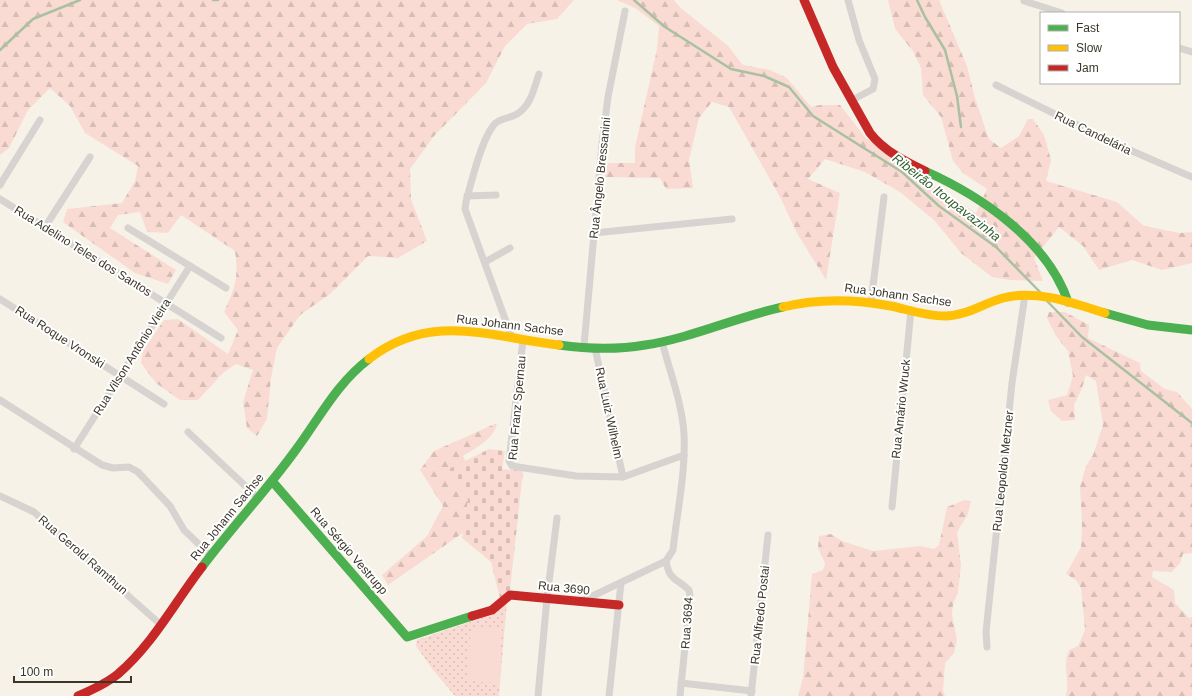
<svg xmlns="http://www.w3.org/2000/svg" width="1192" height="696" font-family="Helvetica,sans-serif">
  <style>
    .forest { fill: url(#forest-firs) }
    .cemetery { fill: url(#cemetery-stones) }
    .park { fill: url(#park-dots) }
    .pitch { fill: #f9dbd3 }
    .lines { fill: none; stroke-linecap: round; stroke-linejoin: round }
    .stream { stroke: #aac0a2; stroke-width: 2.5 }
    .street { stroke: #d6d3d0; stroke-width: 7 }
    .fast { stroke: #4caf50; stroke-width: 9 }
    .slow { stroke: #ffc107; stroke-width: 9 }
    .jam { stroke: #c62828; stroke-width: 9 }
    .labels { text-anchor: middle; stroke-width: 4; stroke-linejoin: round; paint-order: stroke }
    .street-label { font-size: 12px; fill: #3c3629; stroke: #fff }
    .water-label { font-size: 13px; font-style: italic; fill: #32612e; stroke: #fff }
  </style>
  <defs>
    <pattern id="forest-firs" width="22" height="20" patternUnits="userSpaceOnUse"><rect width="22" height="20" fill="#f9dbd3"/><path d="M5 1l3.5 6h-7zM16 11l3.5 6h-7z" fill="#d6bdb5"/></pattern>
    <pattern id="cemetery-stones" width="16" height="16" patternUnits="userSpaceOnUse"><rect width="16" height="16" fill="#f9dbd3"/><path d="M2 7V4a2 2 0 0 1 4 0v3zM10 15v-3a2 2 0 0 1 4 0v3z" fill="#d6bdb5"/></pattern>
    <pattern id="park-dots" width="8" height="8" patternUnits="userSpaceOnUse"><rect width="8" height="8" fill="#f9dbd3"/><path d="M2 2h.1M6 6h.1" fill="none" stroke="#d6bdb5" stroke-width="1.8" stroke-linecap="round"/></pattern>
  </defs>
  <rect width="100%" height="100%" fill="#f7f2e7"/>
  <!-- forest -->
  <g class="forest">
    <path d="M0,0H574L557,19L527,24L505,46L486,83L434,136L410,169L411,199L427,241L398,258L368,256L330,294L300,315L277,348L271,378L267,419L257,436L247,428L243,402L253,370L236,364L224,372L198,400H180L156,383L141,363L143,351L164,320L178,319L228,354L238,330L224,312C235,287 239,278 235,251L181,215L168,233L147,232L140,212L118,215L110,228L176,270L168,284L135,273L63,222L67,209L122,203L135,181L138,166L85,133L70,106L50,88L28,110L9,148L0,155Z"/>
    <path d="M617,0H674L682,9L727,45L743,65L770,70L787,78L811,107L820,105H840L865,137L899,163L976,213L987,189L963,173L953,161L941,117L923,95L921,68L913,51L895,29L888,0H939L967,66L975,98L989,139L1001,148L1019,136L1028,119H1033L1044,135L1051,160L1046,181L1117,202L1144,226L1180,233L1192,232V263L1162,270L1132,260L1099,270L1083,246L1059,227L1034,258L1043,281L1010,280L992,277L961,253L934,220L900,192L865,172L825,159L808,179L840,193L826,280L797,233L780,197L729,107L712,102L699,118L689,160L693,188L666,189L660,178L605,177L606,163H635V147L657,49L659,26L635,8Z"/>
    <path d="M1049,312H1065L1089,325L1088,338L1140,363L1141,371L1165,389L1177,392L1192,409V553L1183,554L1180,563L1172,572L1153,571L1152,577L1174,590L1175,603L1189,618L1192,617V696H1066C1070,679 1062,666 1069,650L1078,646L1085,630L1081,588L1076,580L1066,574L1081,547L1082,524L1080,487L1086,466L1093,455L1103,425L1096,381L1086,375L1082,388L1074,405L1075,420L1062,421L1051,411L1048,400L1067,395L1073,376L1068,351L1056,336L1047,318Z"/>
    <path d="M497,423C495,438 476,448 463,456L474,479L467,530L388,585L382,575L427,536L443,506L420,470L434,451Z"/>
    <path d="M965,500L971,501L968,514L957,532L961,565L958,593L953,604L952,614L957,640L954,653L945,663L943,691L945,696H798L803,678L812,574L823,570L825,563L818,548L819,536L831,534L842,541L873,551L920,546L934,549L939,545L947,507Z"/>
  </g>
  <!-- cemetery -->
  <path class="cemetery" d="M489,449L505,451L502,469L523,471L510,590L500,598L491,562L462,538L468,499L445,471Z"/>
  <!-- park -->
  <path class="park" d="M507,600L499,696H455L433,670L416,646L417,640L476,620Z"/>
  <!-- pitch -->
  <path class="pitch" d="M471,627L502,629L499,683L467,681Z"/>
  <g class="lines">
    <!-- stream -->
    <g class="stream">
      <path d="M213,0H218"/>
      <path d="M634,0L665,27L731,69L764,76L789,87L813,116L902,172L939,206L996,247L1041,293"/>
      <path d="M917,0L925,17L945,50L957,96L961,127"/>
      <path d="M0,50L33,19L80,0"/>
      <path d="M1047,301L1082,337L1192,423"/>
    </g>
    <!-- street -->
    <g class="street">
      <path d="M848,0L859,40L875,79L873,89L852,100"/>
      <path d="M1024,1L1062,13"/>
      <path d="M1179,48L1192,52"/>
      <path d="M996,85L1116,144L1192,177"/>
      <path d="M0,185L40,120"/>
      <path d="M467,196L496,195"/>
      <path d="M0,199L221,338"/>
      <path d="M45,227L90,157"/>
      <path d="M128,228L226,288"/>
      <path d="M594,233L732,219"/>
      <path d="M485,262L510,248"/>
      <path d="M0,299L164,404"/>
      <path d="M871,302L884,197"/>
      <path d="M512,338L465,209L466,202C471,183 481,141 493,126C498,118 509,119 517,114C531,106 534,88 539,74"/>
      <path d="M523,340L509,461L512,466L576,476L623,477L684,455"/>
      <path d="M662,342C670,372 682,403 684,434C686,472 677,512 673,550L666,561"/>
      <path d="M584,346L602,144L608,97L625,11"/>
      <path d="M595,348L623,477"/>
      <path d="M0,400L102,465L113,468L129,467L138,472L170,506L184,530L210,555"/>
      <path d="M188,432L258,498"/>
      <path d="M74,449L190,266"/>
      <path d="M0,496L34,512L160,624"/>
      <path d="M892,507L911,310"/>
      <path d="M666,561C669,580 676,578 689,590L690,596L680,696"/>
      <path d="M582,601L666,561"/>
      <path d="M987,647L986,632L1012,383L1025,295"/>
      <path d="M681,683L752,691"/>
      <path d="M538,696L547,598L557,518"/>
      <path d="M609,696L621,583"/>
      <path d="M751,696L768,535"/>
    </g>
    <!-- fast -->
    <g class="fast">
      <path d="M925,171C981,196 1048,241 1068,302"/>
      <path d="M1105,313L1148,325L1192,330"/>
      <path d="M559,345C588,349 616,350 645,345C692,338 736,317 783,307"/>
      <path d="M272,481L407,637L472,616"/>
      <path d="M202,567C232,527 266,491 295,451C319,419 336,384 369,359"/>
    </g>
    <!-- slow -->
    <g class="slow">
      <path d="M783,307C819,298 854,299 891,306C909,310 927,316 945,316C966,316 984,303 1003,298C1036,289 1073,303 1105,313"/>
      <path d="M369,359C431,311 490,337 559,345"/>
    </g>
    <!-- jam -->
    <g class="jam">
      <path d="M804,0L833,67L870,133C884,151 906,162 925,171"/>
      <path d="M472,616L492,610L510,595L619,605"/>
      <path d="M78,696C92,690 107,683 118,674C153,644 175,602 202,567"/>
    </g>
  </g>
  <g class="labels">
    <!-- street labels -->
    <g class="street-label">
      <text transform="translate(1093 133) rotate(26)" y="4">Rua Candelária</text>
      <text transform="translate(600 178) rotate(-84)" y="4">Rua Ângelo Bressanini</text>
      <text transform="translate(83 251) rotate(32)" y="4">Rua Adelino Teles dos Santos</text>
      <text transform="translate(898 295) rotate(8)" y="4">Rua Johann Sachse</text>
      <text transform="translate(510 325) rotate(7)" y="4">Rua Johann Sachse</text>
      <text transform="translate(60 337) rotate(33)" y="4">Rua Roque Vronski</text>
      <text transform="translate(132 357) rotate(-58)" y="4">Rua Vilson Antônio Vieira</text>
      <text transform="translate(517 408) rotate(-85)" y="4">Rua Franz Spernau</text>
      <text transform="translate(901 409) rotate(-84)" y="4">Rua Amário Wruck</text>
      <text transform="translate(609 413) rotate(78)" y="4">Rua Luiz Wilhelm</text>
      <text transform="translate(1003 471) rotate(-84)" y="4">Rua Leopoldo Metzner</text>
      <text transform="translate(227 517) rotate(-51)" y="4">Rua Johann Sachse</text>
      <text transform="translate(349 551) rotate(49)" y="4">Rua Sérgio Vestrupp</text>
      <text transform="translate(83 555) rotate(41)" y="4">Rua Gerold Ramthun</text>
      <text transform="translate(564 588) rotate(6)" y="4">Rua 3690</text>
      <text transform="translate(760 615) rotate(-84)" y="4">Rua Alfredo Postai</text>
      <text transform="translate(687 623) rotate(-86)" y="4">Rua 3694</text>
    </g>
    <!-- water labels -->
    <g class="water-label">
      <text transform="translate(947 197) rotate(38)" y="5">Ribeirão Itoupavazinha</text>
    </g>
  </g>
  <!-- legend -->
  <rect x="1040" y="12" width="140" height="72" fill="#ffffff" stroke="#b1afa9"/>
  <rect x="1048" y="25" width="20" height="6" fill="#4caf50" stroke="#b1afa9"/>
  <text x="1076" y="32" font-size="12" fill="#3c3629">Fast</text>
  <rect x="1048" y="45" width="20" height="6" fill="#ffc107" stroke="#b1afa9"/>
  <text x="1076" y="52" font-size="12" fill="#3c3629">Slow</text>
  <rect x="1048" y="65" width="20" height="6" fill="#c62828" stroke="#b1afa9"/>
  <text x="1076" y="72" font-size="12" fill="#3c3629">Jam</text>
  <!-- scale -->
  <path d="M14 676v6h117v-6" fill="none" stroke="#3c3629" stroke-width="2"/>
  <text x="20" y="676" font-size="12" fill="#3c3629" stroke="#ffffff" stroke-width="3" paint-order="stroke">100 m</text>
</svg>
